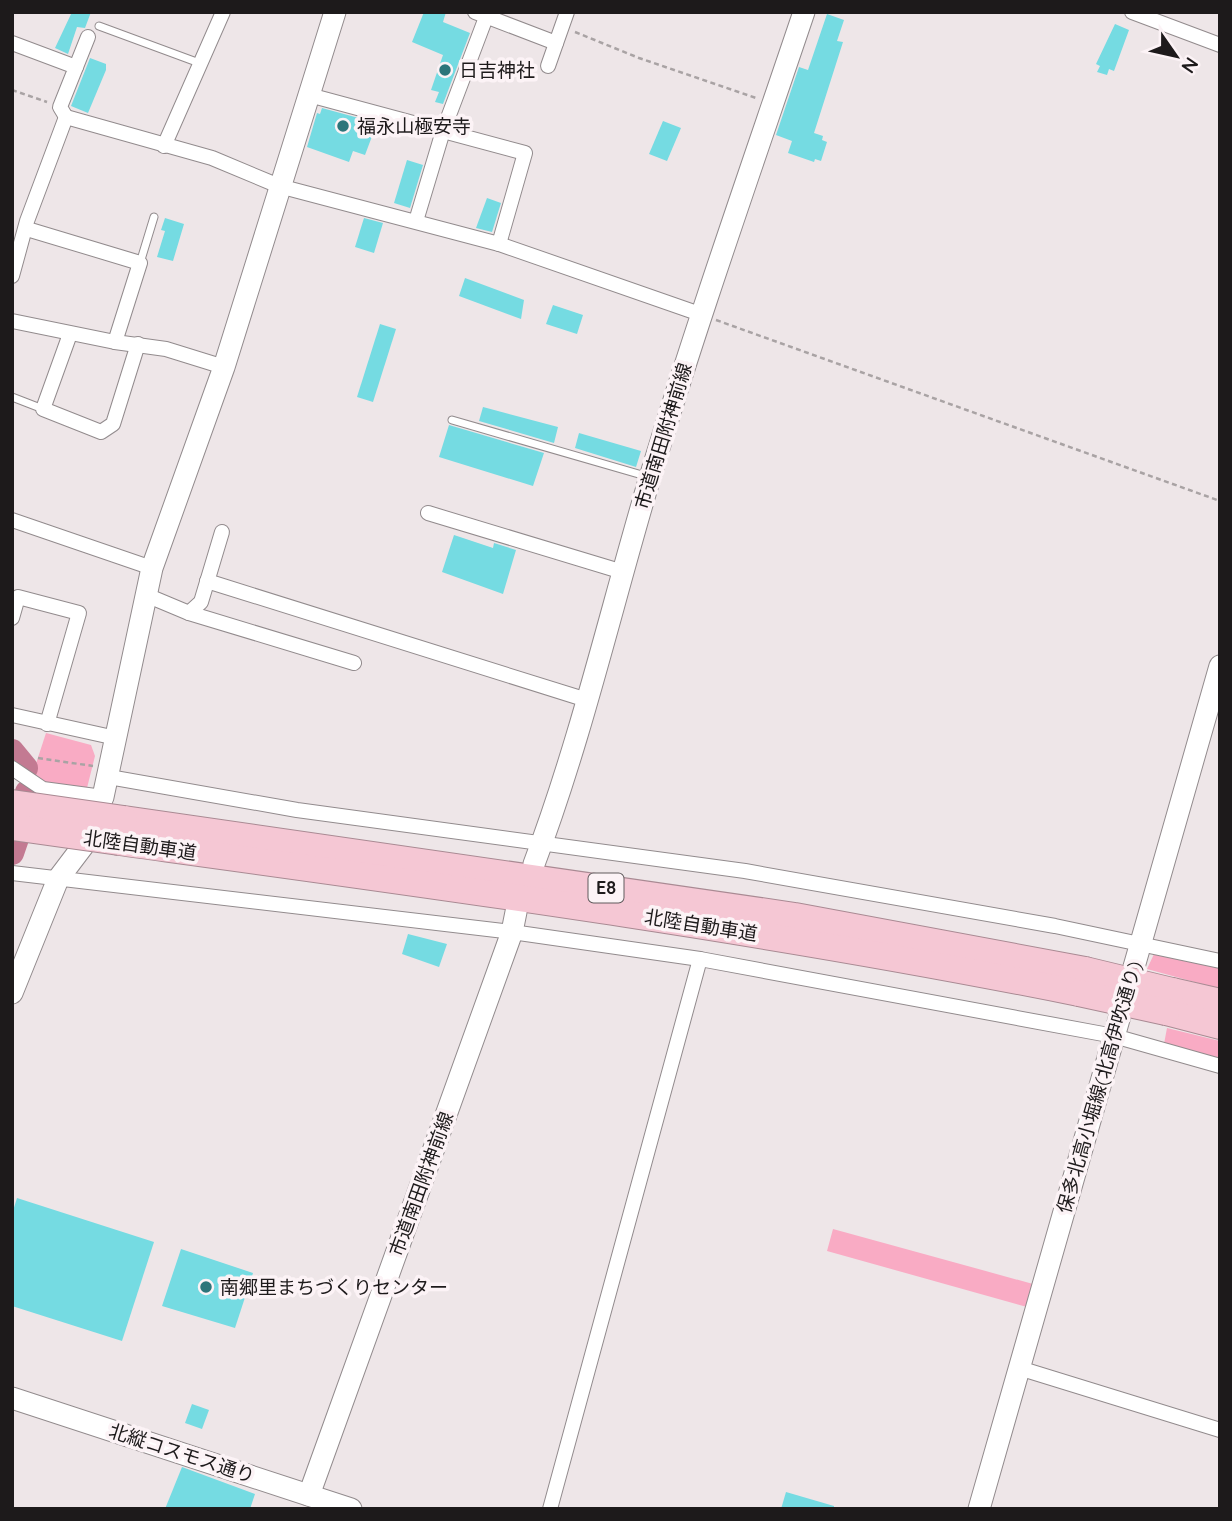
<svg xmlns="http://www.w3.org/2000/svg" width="1232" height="1521" font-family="Quicksand,'Noto Sans JP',sans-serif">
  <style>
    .green { fill: #f9abc4 }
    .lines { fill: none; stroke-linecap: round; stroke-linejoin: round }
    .river { stroke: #c37a92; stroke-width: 24 }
    .building { fill: #75dbe2 }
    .lane-casing { stroke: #928b8d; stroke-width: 9 }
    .street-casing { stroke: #928b8d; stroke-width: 16 }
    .secondary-casing { stroke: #928b8d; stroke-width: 23 }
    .highway-casing { stroke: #a98a93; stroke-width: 28 }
    .path { stroke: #a9a3a4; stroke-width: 2.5; stroke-dasharray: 5 3.5; stroke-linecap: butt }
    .lane { stroke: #fff; stroke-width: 7 }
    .street { stroke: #fff; stroke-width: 14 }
    .secondary { stroke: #fff; stroke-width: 21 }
    .highway { stroke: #f5c7d4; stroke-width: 26 }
    .highway-bridge-casing { stroke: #a98a93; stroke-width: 28; stroke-linecap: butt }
    .highway-bridge { stroke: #f5c7d4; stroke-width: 26 }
    .poi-dot { fill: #2c757a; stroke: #fcf3f6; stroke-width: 2.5 }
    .labels { text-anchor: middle; stroke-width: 7; stroke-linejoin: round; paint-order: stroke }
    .shield { fill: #fcf3f6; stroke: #605b5d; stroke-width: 2 }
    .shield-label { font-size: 18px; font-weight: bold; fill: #1d1a1b }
    .poi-label { font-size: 19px; fill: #1d1a1b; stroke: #fcf3f6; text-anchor: start }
    .street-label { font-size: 19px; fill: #1d1a1b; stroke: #fcf3f6 }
  </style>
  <rect width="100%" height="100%" fill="#eee6e8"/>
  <!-- green -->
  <g class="green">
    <path d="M46,733L91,745L95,756L86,792L31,779Z"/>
    <path d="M1154,954L1220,964V989L1147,969Z"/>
    <path d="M1167,1028L1220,1041V1059L1164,1044Z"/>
    <path d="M833,1229L1033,1284L1027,1307L827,1251Z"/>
  </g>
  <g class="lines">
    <!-- river -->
    <g class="river">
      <path d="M12,751L26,768"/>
      <path d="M12,853L23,821L27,792"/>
    </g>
  </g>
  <!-- building -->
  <g class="building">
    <path d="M72,12H91L85,28L77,27L68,54L55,48Z"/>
    <path d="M424,12H446L443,22L470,33L443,104L435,102L439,92L431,90L443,55L412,42Z"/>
    <path d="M827,14L844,20L837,41L843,42L814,133L823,136L822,140L827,142L821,161L815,159L814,162L788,153L792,141L776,135L799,67L808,70Z"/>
    <path d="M1115,24L1129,30L1114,71L1109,69L1107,75L1097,72L1100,66L1096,64Z"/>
    <path d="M90,58L106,64V70L88,113L71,106Z"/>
    <path d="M322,108L377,123L365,155L353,151L349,162L307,147L317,113L320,114Z"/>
    <path d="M663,121L681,128L667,161L649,154Z"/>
    <path d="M407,160L423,165L410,208L394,203Z"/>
    <path d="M487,198L501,203L492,232L476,228Z"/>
    <path d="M165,218L184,224L173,261L157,257L165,231L161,230Z"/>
    <path d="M364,218L383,223L374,253L355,247Z"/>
    <path d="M465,278L524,300L521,319L459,296Z"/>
    <path d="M553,305L583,315L577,334L546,324Z"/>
    <path d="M380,324L396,329L373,402L357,397Z"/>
    <path d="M483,407L558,427L554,443L479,421Z"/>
    <path d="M449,425L544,453L533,486L439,457Z"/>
    <path d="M579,433L641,451L636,467L575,448Z"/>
    <path d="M454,535L493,548L494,543L516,550L503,594L442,572Z"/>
    <path d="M408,934L447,944L439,967L402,954Z"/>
    <path d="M17,1198L154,1242L122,1341L12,1306V1214Z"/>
    <path d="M181,1249L253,1273L235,1328L162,1306Z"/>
    <path d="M192,1404L209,1410L202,1429L185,1423Z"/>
    <path d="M182,1467L255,1494L250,1509H165Z"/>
    <path d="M786,1492L834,1506V1509H781Z"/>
  </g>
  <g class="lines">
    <defs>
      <g id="lane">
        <path d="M99,26L202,64"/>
        <path d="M140,263L154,217"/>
        <path d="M12,397L43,409"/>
        <path d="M452,420L649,477"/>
      </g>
      <g id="street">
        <path d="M475,12L556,43"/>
        <path d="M1132,12L1220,45"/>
        <path d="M12,43L76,67L60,107L66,117"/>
        <path d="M548,66L567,12"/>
        <path d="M76,67L88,37"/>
        <path d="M309,95L525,153L499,244"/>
        <path d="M164,146L223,12"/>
        <path d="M416,221L443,131L488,12"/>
        <path d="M27,229L140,263L115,342"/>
        <path d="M12,276L27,221L66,117L212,158L279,186L499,244L700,314"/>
        <path d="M12,321L115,342L166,349L224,367"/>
        <path d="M70,334L43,409L101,432L113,424L138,344"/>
        <path d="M428,513L623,572"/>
        <path d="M12,520L152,568"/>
        <path d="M207,581L587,700"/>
        <path d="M146,595L189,613L354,663"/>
        <path d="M189,613L201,602L222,532"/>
        <path d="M12,618L18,597L79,613L47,724"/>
        <path d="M12,715L116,738"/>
        <path d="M12,768L43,789L103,797"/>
        <path d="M109,777L297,810L745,871L1055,926L1220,961"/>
        <path d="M12,873L512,932L700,959L1114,1036L1220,1066"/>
        <path d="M1019,1368L1220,1430"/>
        <path d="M550,1509L700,959"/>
      </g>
      <g id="secondary">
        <path d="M534,864C582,737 612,604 651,474C698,319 752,166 804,12"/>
        <path d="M12,993L58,879L83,846L103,797L152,568L224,367L335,12"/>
        <path d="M12,1398L351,1509"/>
        <path d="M309,1495L512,932L516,912"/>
        <path d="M979,1509L1220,666"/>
      </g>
      <g id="highway">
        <path d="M124,819L795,916L1085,970"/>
        <path d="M119,842C440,886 762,929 1079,993"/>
        <path d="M1172,991L1220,1002"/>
        <path d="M1166,1012L1220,1026"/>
      </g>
    </defs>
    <!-- lane casing -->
    <use href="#lane" class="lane-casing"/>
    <!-- street casing -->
    <use href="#street" class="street-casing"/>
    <!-- secondary casing -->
    <use href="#secondary" class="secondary-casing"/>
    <!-- highway casing -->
    <use href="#highway" class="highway-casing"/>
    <!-- path -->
    <g class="path">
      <path d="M575,32L639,58L756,98"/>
      <path d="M12,90L47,102"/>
      <path d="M716,320L1220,501"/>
      <path d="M38,758L93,766"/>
    </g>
    <!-- lane -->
    <use href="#lane" class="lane"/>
    <!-- street -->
    <use href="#street" class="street"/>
    <!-- secondary -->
    <use href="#secondary" class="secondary"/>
    <!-- highway -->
    <use href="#highway" class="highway"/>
    <defs>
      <g id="highway-bridge">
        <path d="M12,803L124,819"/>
        <path d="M12,827L119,842"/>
        <path d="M1085,970L1172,991"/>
        <path d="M1079,993L1166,1012"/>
      </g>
    </defs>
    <!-- highway-bridge casing -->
    <use href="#highway-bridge" class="highway-bridge-casing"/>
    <!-- highway-bridge -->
    <use href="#highway-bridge" class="highway-bridge"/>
  </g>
  <!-- markers -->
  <g class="poi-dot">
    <circle cx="445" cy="70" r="7"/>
    <circle cx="343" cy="126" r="7"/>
    <circle cx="206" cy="1287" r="7"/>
  </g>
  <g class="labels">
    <!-- shield labels -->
    <rect class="shield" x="588.5" y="873.5" width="35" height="29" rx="5"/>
    <g class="shield-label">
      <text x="606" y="894">E8</text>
    </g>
    <!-- poi labels -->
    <g class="poi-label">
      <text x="459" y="77">日吉神社</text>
      <text x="357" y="133">福永山極安寺</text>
      <text x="220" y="1294">南郷里まちづくりセンター</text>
    </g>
    <!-- street labels -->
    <g class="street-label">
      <text transform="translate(663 436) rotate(-73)" y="7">市道南田附神前線</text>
      <text transform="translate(140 845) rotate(8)" y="7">北陸自動車道</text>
      <text transform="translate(701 925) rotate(9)" y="7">北陸自動車道</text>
      <text transform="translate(1099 1087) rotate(-74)" y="7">保多北高小堀線(北高伊吹通り)</text>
      <text transform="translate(421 1184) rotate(-70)" y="7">市道南田附神前線</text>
      <text transform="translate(182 1453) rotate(18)" y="7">北縦コスモス通り</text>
    </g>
  </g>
  <!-- border -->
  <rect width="1232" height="1521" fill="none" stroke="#1d1a1b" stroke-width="28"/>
  <!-- north arrow -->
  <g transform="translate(1176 56) rotate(124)" stroke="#fcf3f6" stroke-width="5" paint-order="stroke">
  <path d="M0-5L12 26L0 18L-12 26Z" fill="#1d1a1b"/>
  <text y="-10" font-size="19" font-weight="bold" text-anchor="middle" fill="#1d1a1b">N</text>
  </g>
</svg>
